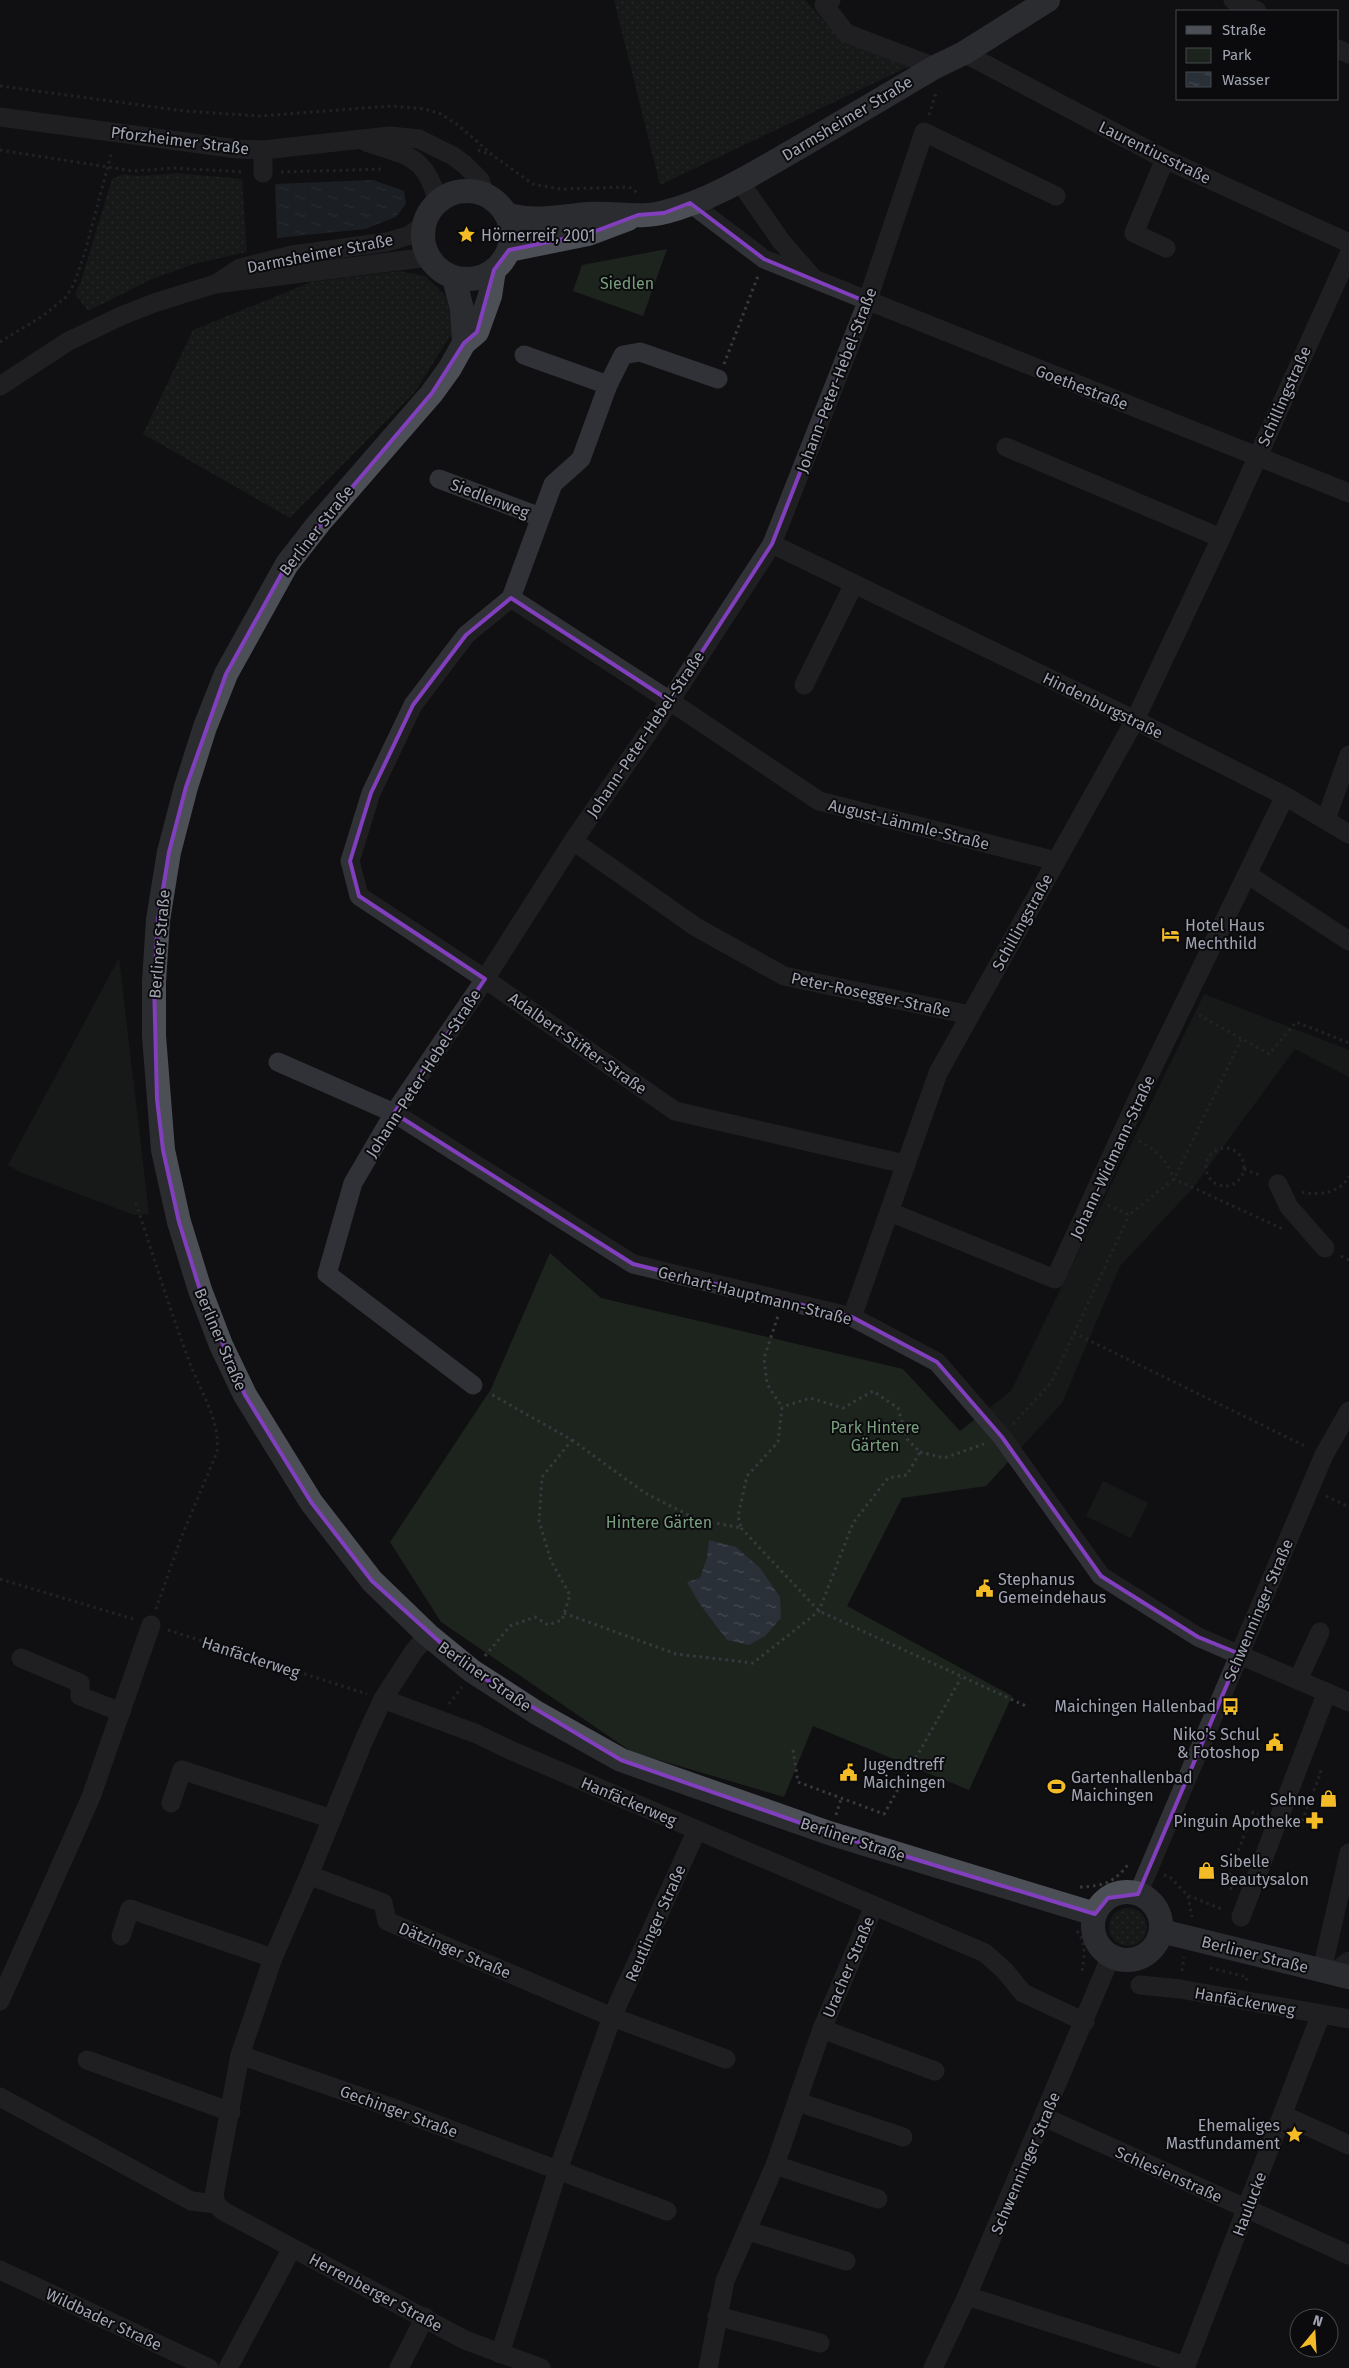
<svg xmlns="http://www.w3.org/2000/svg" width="1349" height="2368" font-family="'Fira Sans',sans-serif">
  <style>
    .grass { fill: url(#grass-dots) }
    .green { fill: #1d241e }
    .water { fill: url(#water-ripples) }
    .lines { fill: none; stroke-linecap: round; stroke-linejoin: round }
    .path { stroke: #37393e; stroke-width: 3; stroke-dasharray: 2.5 4; stroke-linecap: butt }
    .minor { stroke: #313237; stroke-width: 19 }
    .major { stroke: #4d4f56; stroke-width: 24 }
    .marked { fill: none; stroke: #813ebd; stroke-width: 4; stroke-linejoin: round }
    .labels { text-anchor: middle; stroke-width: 4; stroke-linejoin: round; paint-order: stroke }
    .street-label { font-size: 16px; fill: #a1a5b3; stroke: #0b0b0d }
    .poi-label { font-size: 16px; fill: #a1a5b3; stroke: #0b0b0d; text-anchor: start }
    .park-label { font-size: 16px; fill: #789e7d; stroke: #0b0b0d }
  </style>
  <defs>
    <pattern id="grass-dots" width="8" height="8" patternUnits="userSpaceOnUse" patternTransform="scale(1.25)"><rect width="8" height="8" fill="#1d241e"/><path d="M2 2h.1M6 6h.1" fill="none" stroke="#3b413c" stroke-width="1.8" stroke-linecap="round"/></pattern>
    <pattern id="water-ripples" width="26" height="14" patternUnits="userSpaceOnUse" patternTransform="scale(1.25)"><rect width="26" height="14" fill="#293037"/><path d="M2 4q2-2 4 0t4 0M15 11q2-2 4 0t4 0" fill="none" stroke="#454b52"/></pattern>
  </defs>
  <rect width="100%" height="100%" fill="#101012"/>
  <!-- grass -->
  <g class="grass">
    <path d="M614,0H805L840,38L908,67L660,185Z"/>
    <path d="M178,173L242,179L247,252L194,264L152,279L88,311L75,294L81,281L112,179L123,174L138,176Z"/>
    <path d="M400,271L425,276L446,296L454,330L415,392L290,518L143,434L193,330L311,282Z"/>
    <circle cx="1128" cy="1927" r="19"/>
  </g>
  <!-- green -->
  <g class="green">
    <path d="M667,249L643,316L573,291L582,265Z"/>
    <path d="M119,958L149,1214L134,1215L20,1172L8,1165Z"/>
    <path d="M1204,994L1349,1050V1077L1295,1049L1193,1188L1120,1266L1062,1403L986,1486L902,1498L847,1606L1012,1696L969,1790L813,1726L784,1797L632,1752L441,1622L390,1542L491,1389L550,1253L601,1298L903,1369L960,1431L1011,1391Z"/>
    <path d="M1103,1481L1148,1503L1131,1538L1086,1516Z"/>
  </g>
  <!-- water -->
  <g class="water">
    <path d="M373,180L404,191L406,204L396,217L365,229L277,238L275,184Z"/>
    <path d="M709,1540L736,1547L760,1568L780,1597L781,1618L765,1636L749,1645L727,1640L699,1603L687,1582L700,1578L707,1558Z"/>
  </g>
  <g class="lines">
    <!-- path -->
    <g class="path">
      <path d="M0,86L184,111L260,116L392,106L425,109L441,114L458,125L495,157L533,184L560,189L629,187L639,194"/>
      <path d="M929,115L937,90"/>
      <path d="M0,150L133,171L173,168L245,172"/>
      <path d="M478,150L491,155"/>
      <path d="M281,172L385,169"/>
      <path d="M0,342L44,315L66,297L74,284L85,252L112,151"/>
      <path d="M724,364L758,276"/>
      <path d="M1199,1015L1269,1054L1296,1022L1349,1043"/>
      <path d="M1139,1141C1156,1150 1167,1160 1174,1179L1283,1229"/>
      <circle cx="1225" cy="1167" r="19"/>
      <path d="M1244,1169L1262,1176"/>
      <path d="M1302,1192C1319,1196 1341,1193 1349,1176"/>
      <path d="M136,1203C153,1255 169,1307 188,1358C198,1388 221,1420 217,1452L181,1538L156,1609"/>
      <path d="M1108,1205L1129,1215L1174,1179L1241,1040"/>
      <path d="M1341,1256L1349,1260"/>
      <path d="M1074,1333L1307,1447"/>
      <path d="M1013,1424L1051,1383L1129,1215"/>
      <path d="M572,1440L645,1493L696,1519L741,1528L738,1516L747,1476L778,1442L782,1407L767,1384L764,1358L778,1316"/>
      <path d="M920,1452L944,1458L984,1444"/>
      <path d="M1326,1496L1349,1507"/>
      <path d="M741,1528L819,1611L1026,1706"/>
      <path d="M0,1579L133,1619"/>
      <path d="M564,1613L676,1654L753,1663L819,1611L853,1523L888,1478L907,1475L920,1452L907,1439L898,1408L873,1391L843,1408L810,1398L782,1407"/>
      <path d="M168,1630L367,1694"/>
      <path d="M485,1656L510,1626L535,1617L548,1625L562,1620L570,1595L551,1561L539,1521L542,1477L572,1440L489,1393"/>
      <path d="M449,1704L462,1687"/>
      <path d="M793,1750L798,1782L884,1814L961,1678"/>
      <path d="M836,1815L841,1799"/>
      <path d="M1295,1827L1299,1829L1321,1772L1316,1770"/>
      <path d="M1164,1875L1170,1877L1187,1895L1224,1910"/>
      <path d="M1080,1887C1105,1886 1115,1882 1130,1862"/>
      <path d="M1232,1889L1225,1886L1253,1812L1258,1814"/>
      <path d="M1188,1896L1192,1917"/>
      <path d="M1077,1931C1087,1944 1084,1957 1082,1972"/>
      <path d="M1210,1968L1247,1977L1246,1983"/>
      <path d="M1182,1971L1184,1957"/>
    </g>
    <!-- minor -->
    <g class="minor">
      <path d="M831,0L824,5L846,33L935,67"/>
      <path d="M1233,0L1257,11"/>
      <path d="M1338,49L1349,54"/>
      <path d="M964,53L1165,159L1349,243"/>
      <path d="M0,117L237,149L263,150L390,136L419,139L453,156L464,164L480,180L485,195"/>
      <path d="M366,142C408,156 426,155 438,203"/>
      <path d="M263,150V173"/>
      <path d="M1165,159L1134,233L1166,248"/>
      <path d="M740,182L781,241L813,278"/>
      <path d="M690,203L764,259L1349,493"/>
      <path d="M219,282L240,268L292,255L387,242L410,235L425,224"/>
      <path d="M524,355L608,385"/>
      <path d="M0,386L67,342L121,316L154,303L215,284L429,257"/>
      <path d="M1006,447L1221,538"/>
      <path d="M439,479L540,517"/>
      <path d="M772,544L1135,720L1285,796L1349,834"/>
      <path d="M511,598L553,484L581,459L608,385L623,355L640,352L718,379"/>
      <path d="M804,685L854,584"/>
      <path d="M1326,819L1349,755"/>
      <path d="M573,841L696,927L784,976L970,1015"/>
      <path d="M1247,874L1349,941"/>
      <path d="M278,1062L394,1113L633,1264L852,1317L937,1362L1002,1437L1101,1576L1198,1637L1349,1702"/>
      <path d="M905,1164L675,1111L485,979L359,896L350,861L371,793L413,705L466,635L511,598L670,701L819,801L1056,861"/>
      <path d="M1278,1184L1289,1207L1325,1248"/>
      <path d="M890,1212L1055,1279L1139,1096L1285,796"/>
      <path d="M852,1317L938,1073L1135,720L1221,538L1349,254"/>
      <path d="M473,1385L327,1274L353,1183L394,1113L485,979L573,841L670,701L772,544L867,302L924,132L1056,196"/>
      <path d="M428,1635L414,1651L383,1699L364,1740L309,1875L273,1958L240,2055L214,2195L216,2204L223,2211L465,2340L541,2368"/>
      <path d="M21,1658L80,1683V1696L121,1712"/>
      <path d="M1298,1680L1320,1632"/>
      <path d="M383,1699L477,1734L510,1750L985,1953L1005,1971L1023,1993L1085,2022"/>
      <path d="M171,1803L182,1770L332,1819"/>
      <path d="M309,1875L383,1903L387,1921L612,2017L726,2059"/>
      <path d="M1138,1894L1310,1488L1324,1455L1349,1411"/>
      <path d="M1241,1917L1327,1692"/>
      <path d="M121,1936L130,1909L273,1958"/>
      <path d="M1322,1970L1349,1853"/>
      <path d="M1333,1973L1349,1961"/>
      <path d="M1140,1985L1180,1989L1349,2019"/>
      <path d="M0,2001L91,1797L151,1625"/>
      <path d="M822,2029L935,2071"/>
      <path d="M240,2055L390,2107L667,2211"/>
      <path d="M87,2060L231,2112"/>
      <path d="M0,2097L191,2201L216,2204"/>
      <path d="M798,2102L903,2137"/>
      <path d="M1283,2115L1349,2145"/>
      <path d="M1044,2117L1349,2255"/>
      <path d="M775,2165L878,2199"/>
      <path d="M748,2231L846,2261"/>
      <path d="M0,2270L209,2368"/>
      <path d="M967,2296L1186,2366"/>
      <path d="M717,2316L820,2343"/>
      <path d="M500,2354L558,2170L612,2017L697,1830"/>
      <path d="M228,2368L292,2248"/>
      <path d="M399,2368L425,2317"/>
      <path d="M708,2368L725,2281L775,2165L822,2029L874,1906"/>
      <path d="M933,2368L967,2296L1111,1956"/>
      <path d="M1185,2368L1321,2014"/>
    </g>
    <!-- major -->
    <g class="major">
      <circle cx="467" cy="235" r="44"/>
      <path d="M506,214C534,223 560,216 589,214C614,212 640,219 665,212C712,200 756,172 798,148C843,121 889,94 935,67L964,53L1048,0"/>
      <path d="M509,250L588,234L628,219"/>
      <path d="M494,270L490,296L477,332L464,343L450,368L432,393L319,523L287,564L226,674L205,727L186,787L169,852L158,920L154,982V1036L163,1150L179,1222L200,1290L221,1345L245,1395L311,1502L372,1581L428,1635L472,1671L537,1713L621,1760L829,1833L1095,1914"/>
      <path d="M454,278L462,309L464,343"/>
      <circle cx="1127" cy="1926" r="34"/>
      <path d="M1161,1931L1349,1977"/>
    </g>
  </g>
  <!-- marked area -->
  <path d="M0 0H1349V2368H0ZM690,203L764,259L867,302L772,544L670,701L511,598L466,635L413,705L371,793L350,861L359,896L485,979L394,1113L633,1264L852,1317L937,1362L1002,1437L1101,1576L1198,1637L1240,1654L1138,1894L1108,1898L1095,1914L829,1833L621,1760L472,1671L372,1581L311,1502L245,1395L200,1290L179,1222L163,1150L157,1099L154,982L158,920L169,852L186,787L226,674L287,564L432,393L464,343L477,332L494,270L509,250L588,234L638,215L664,213Z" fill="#101012" fill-opacity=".55" fill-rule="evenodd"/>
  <path class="marked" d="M690,203L764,259L867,302L772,544L670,701L511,598L466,635L413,705L371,793L350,861L359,896L485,979L394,1113L633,1264L852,1317L937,1362L1002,1437L1101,1576L1198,1637L1240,1654L1138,1894L1108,1898L1095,1914L829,1833L621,1760L472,1671L372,1581L311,1502L245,1395L200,1290L179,1222L163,1150L157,1099L154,982L158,920L169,852L186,787L226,674L287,564L432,393L464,343L477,332L494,270L509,250L588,234L638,215L664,213Z"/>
  <!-- icons -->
  <defs>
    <symbol id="sight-bare" viewBox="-9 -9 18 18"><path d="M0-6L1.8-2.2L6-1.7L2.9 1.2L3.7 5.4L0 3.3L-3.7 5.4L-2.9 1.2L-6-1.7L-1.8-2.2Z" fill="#f3bc27" stroke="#0b0b0d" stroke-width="2.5" paint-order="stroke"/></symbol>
    <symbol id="hotel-bare" viewBox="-9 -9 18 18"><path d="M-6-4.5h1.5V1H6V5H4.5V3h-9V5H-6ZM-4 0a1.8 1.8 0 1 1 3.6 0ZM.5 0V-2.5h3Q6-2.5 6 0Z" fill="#f3bc27" stroke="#0b0b0d" stroke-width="2.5" paint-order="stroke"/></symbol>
    <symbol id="civic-bare" viewBox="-9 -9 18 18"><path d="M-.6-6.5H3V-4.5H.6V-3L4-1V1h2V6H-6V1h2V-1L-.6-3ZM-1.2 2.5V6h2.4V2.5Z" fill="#f3bc27" stroke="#0b0b0d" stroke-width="2.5" paint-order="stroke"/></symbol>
    <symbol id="bus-bare" viewBox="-9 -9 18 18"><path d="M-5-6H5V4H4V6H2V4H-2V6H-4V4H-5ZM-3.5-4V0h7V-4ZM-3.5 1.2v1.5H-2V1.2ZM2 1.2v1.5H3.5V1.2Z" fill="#f3bc27" stroke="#0b0b0d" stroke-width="2.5" paint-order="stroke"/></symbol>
    <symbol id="stadium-bare" viewBox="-9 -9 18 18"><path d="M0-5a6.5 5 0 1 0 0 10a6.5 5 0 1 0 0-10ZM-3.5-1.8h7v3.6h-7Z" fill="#f3bc27" stroke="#0b0b0d" stroke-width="2.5" paint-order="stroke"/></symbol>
    <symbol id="shop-bare" viewBox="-9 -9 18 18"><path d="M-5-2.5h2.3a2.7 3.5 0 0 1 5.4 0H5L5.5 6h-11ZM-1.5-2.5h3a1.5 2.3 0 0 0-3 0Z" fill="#f3bc27" stroke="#0b0b0d" stroke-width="2.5" paint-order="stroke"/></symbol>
    <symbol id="pharmacy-bare" viewBox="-9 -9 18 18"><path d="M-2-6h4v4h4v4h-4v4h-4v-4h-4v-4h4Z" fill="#f3bc27" stroke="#0b0b0d" stroke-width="2.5" paint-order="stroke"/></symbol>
  </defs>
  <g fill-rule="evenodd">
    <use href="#sight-bare" x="454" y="222" width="25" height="25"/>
    <use href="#hotel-bare" x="1158" y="922" width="25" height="25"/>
    <use href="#civic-bare" x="972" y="1576" width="25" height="25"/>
    <use href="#bus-bare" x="1218" y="1694" width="25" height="25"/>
    <use href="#civic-bare" x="1262" y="1730" width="25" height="25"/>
    <use href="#civic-bare" x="836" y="1760" width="25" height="25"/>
    <use href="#stadium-bare" x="1044" y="1774" width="25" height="25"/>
    <use href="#shop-bare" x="1316" y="1786" width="25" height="25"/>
    <use href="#pharmacy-bare" x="1302" y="1808" width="25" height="25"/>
    <use href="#shop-bare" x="1194" y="1858" width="25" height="25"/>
    <use href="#sight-bare" x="1282" y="2122" width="25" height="25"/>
  </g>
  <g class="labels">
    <!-- street labels -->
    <g class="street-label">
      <text transform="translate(847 118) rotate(-31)" y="6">Darmsheimer Straße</text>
      <text transform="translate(180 140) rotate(7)" y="6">Pforzheimer Straße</text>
      <text transform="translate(1155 152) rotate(26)" y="6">Laurentiusstraße</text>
      <text transform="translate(320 253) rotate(-11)" y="6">Darmsheimer Straße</text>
      <text transform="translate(836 380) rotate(-69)" y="6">Johann-Peter-Hebel-Straße</text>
      <text transform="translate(1082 387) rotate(21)" y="6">Goethestraße</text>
      <text transform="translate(1284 396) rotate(-66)" y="6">Schillingstraße</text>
      <text transform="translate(490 498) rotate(21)" y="6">Siedlenweg</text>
      <text transform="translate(316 530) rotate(-52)" y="6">Berliner Straße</text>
      <text transform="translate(1103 705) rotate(26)" y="6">Hindenburgstraße</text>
      <text transform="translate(645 734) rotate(-56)" y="6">Johann-Peter-Hebel-Straße</text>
      <text transform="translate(909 824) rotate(14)" y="6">August-Lämmle-Straße</text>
      <text transform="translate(1022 922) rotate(-61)" y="6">Schillingstraße</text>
      <text transform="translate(159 944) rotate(-85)" y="6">Berliner Straße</text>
      <text transform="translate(871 994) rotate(12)" y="6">Peter-Rosegger-Straße</text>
      <text transform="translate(578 1043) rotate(35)" y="6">Adalbert-Stifter-Straße</text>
      <text transform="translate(423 1073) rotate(-57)" y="6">Johann-Peter-Hebel-Straße</text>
      <text transform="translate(1112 1157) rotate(-65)" y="6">Johann-Widmann-Straße</text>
      <text transform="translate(755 1295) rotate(14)" y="6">Gerhart-Hauptmann-Straße</text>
      <text transform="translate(221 1339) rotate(67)" y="6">Berliner Straße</text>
      <text transform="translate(1258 1610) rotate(-67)" y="6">Schwenninger Straße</text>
      <text transform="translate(251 1657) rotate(18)" y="6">Hanfäckerweg</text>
      <text transform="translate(485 1676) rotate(35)" y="6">Berliner Straße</text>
      <text transform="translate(629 1801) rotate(23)" y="6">Hanfäckerweg</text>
      <text transform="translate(853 1839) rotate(18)" y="6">Berliner Straße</text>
      <text transform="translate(655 1923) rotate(-66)" y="6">Reutlinger Straße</text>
      <text transform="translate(455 1950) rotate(23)" y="6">Dätzinger Straße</text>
      <text transform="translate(1255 1954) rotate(14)" y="6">Berliner Straße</text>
      <text transform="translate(848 1967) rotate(-67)" y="6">Uracher Straße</text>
      <text transform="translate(1245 2001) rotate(10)" y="6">Hanfäckerweg</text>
      <text transform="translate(399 2111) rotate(20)" y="6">Gechinger Straße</text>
      <text transform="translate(1025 2163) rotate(-67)" y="6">Schwenninger Straße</text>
      <text transform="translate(1169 2174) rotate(24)" y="6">Schlesienstraße</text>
      <text transform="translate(1249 2204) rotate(-69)" y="6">Haulucke</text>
      <text transform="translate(376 2292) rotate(28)" y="6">Herrenberger Straße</text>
      <text transform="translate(104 2319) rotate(25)" y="6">Wildbader Straße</text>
    </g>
    <!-- poi labels -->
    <g class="poi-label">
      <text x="481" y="241">Hörnerreif, 2001</text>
      <text x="1185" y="931">Hotel Haus<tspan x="1185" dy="18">Mechthild</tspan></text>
      <text x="998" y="1585">Stephanus<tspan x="998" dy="18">Gemeindehaus</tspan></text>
      <text x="1216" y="1712" text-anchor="end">Maichingen Hallenbad</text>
      <text x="1260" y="1740" text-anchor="end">Niko's Schul<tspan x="1260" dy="18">&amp; Fotoshop</tspan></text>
      <text x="863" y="1770">Jugendtreff<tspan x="863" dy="18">Maichingen</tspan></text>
      <text x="1071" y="1783">Gartenhallenbad<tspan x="1071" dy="18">Maichingen</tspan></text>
      <text x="1315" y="1805" text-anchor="end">Sehne</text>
      <text x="1301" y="1827" text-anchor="end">Pinguin Apotheke</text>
      <text x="1220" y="1867">Sibelle<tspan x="1220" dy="18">Beautysalon</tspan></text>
      <text x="1280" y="2131" text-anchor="end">Ehemaliges<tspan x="1280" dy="18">Mastfundament</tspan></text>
    </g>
    <!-- park labels -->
    <g class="park-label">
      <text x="627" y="289">Siedlen</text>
      <text x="875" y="1433">Park Hintere<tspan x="875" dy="18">Gärten</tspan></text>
      <text x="659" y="1528">Hintere Gärten</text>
    </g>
  </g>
  <!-- legend -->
  <rect x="1176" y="10" width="162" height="90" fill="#0b0b0d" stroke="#47494f"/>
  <rect x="1186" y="26" width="25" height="8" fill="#4d4f56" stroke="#47494f"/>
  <text x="1222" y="35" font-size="15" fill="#a1a5b3">Straße</text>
  <rect x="1186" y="48" width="25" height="15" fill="#1d241e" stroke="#47494f"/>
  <text x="1222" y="60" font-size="15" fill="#a1a5b3">Park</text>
  <rect x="1186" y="72" width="25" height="15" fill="url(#water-ripples)" stroke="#47494f"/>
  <text x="1222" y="85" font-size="15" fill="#a1a5b3">Wasser</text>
  <!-- north arrow -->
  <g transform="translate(1314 2333) rotate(18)"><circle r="24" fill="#0b0b0d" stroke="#47494f"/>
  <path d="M0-4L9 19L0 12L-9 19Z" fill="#f3bc27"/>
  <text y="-8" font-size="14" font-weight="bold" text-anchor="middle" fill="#a1a5b3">N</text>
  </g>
</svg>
